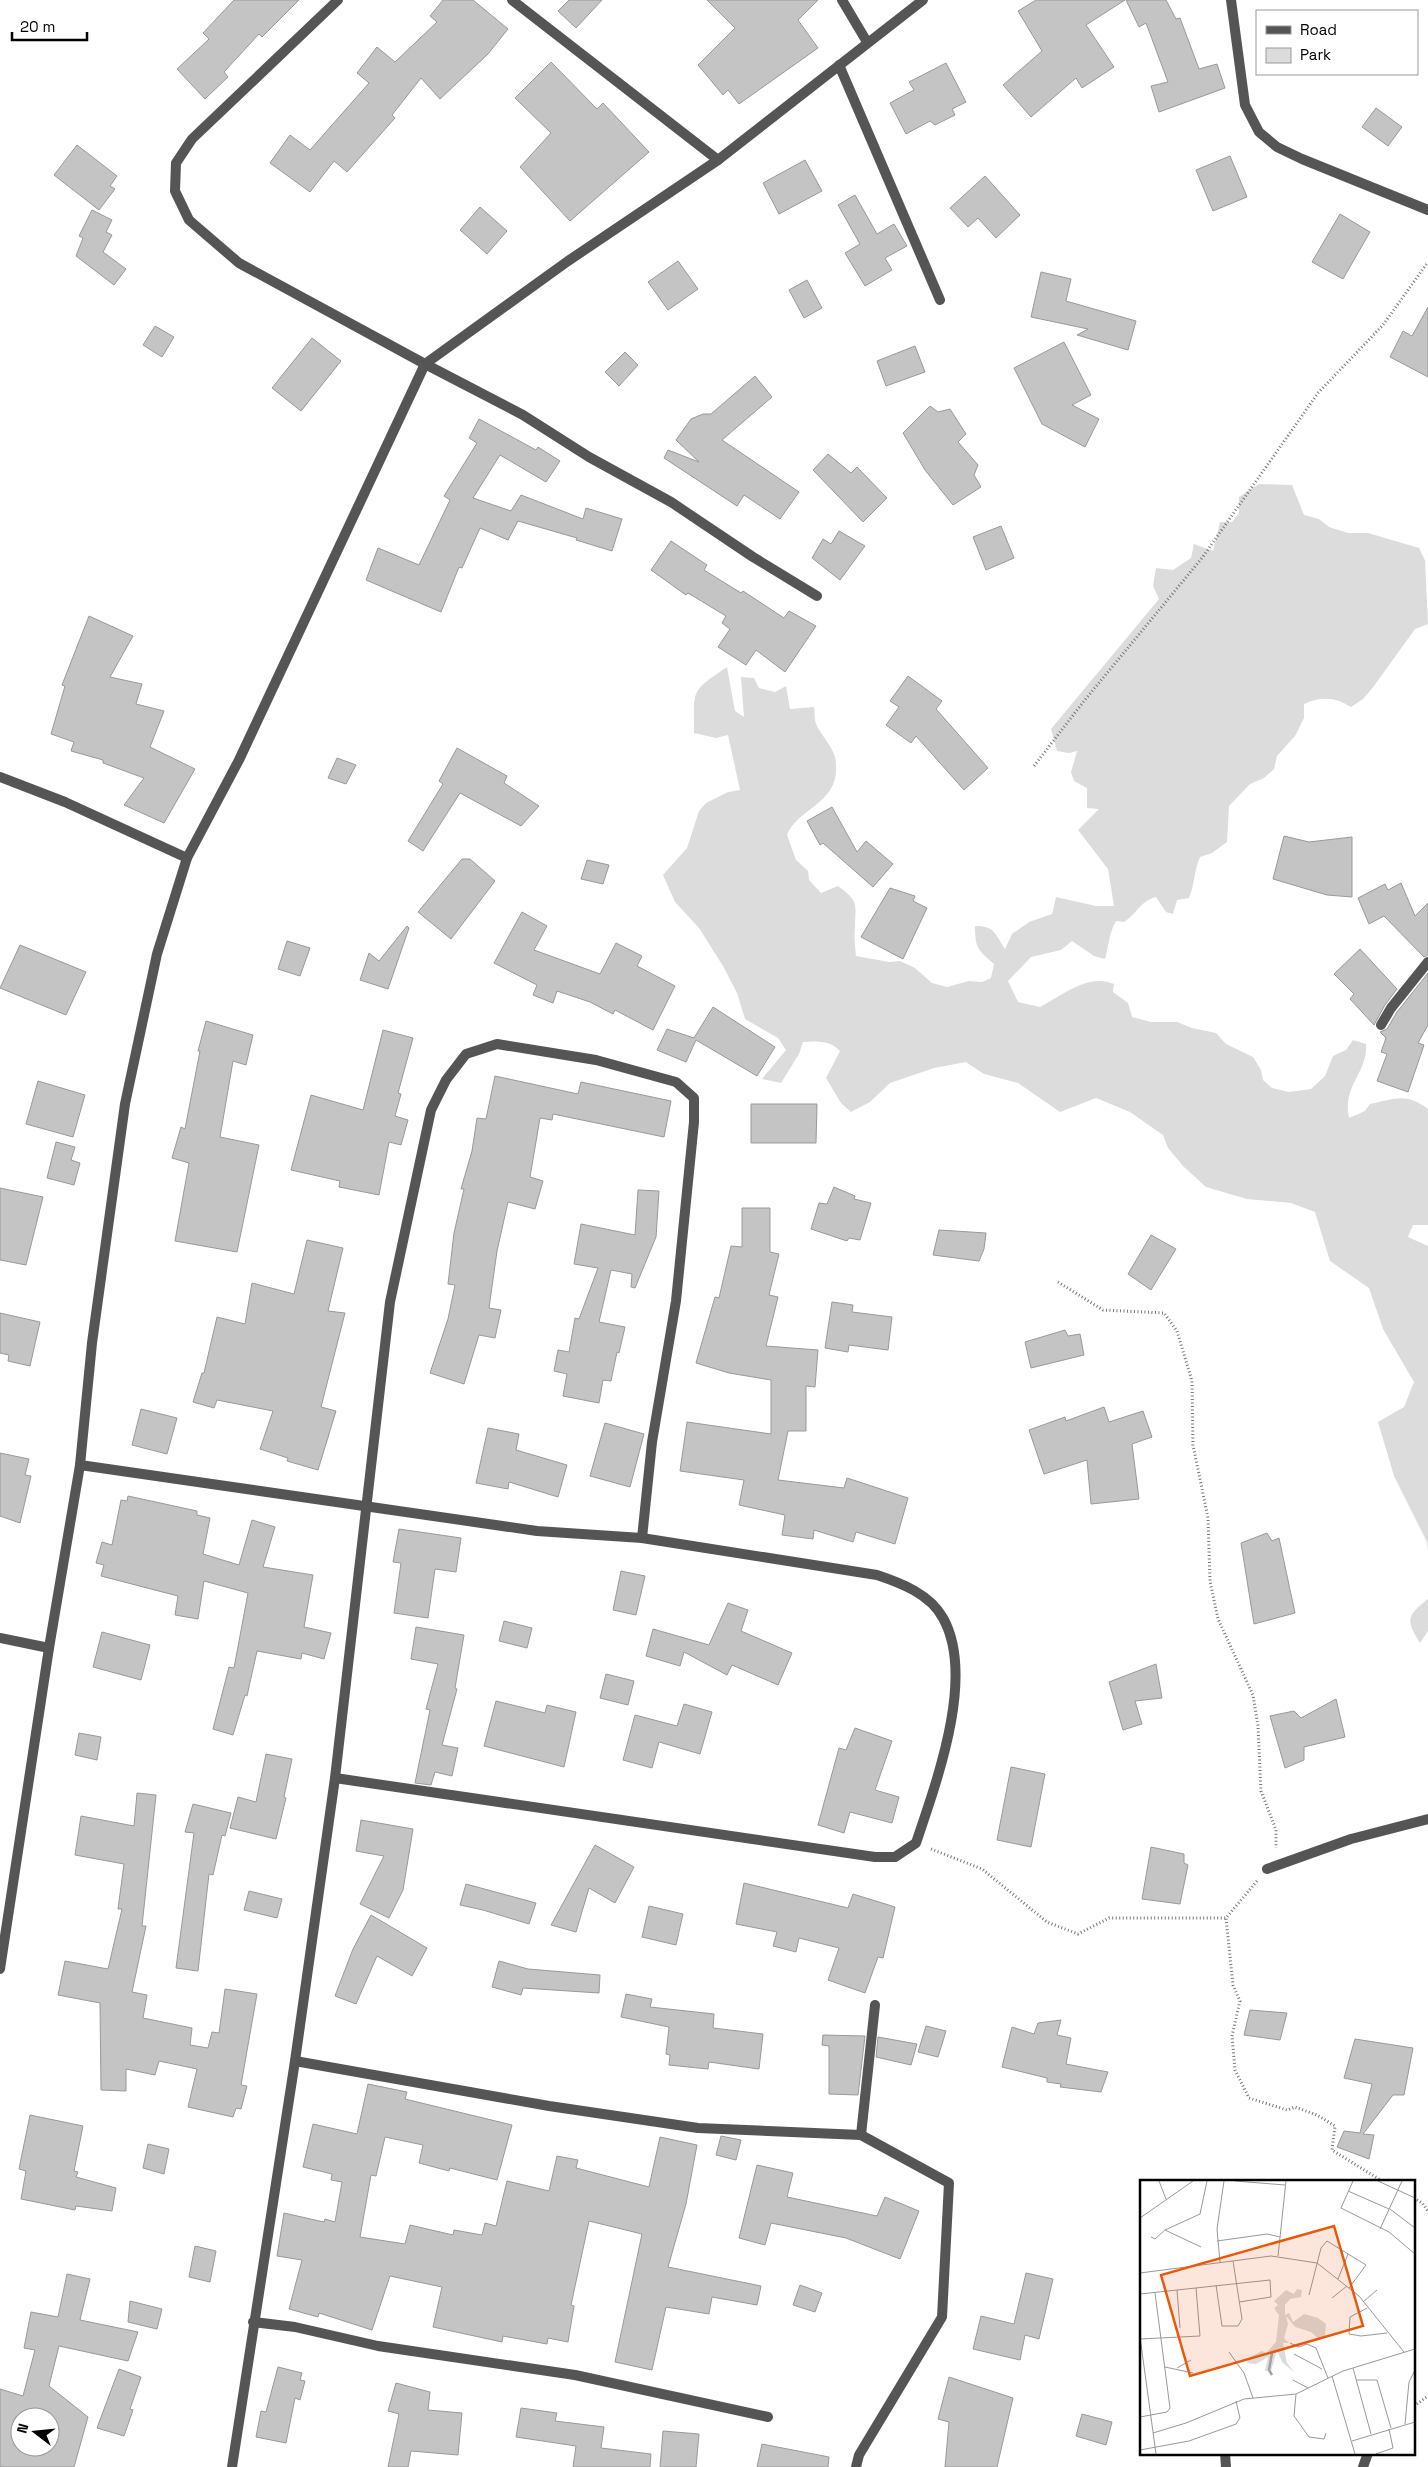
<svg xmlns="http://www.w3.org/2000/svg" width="1428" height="2467" font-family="'Space Grotesk',sans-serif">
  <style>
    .green { fill: #dcdcdc }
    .building { fill: #c4c4c4; stroke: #999; fill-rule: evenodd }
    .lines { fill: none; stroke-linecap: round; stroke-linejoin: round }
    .path { stroke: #777; stroke-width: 3; stroke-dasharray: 1 2.5; stroke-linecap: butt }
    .street { stroke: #555; stroke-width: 10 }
    .inset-river { fill: none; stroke: #a3a3a3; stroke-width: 2.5 }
    .inset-road { fill: none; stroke: #999; stroke-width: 1 }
    .view { fill: #e8590c; fill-opacity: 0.15; stroke: #e8590c; stroke-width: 2.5 }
    .inset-edge { fill: none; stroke: #000; stroke-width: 2.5 }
  </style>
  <rect width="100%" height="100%" fill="#fff"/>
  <!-- green -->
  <g class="green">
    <path d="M1259,484L1292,485L1304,515L1319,519L1329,527L1348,533H1368L1419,548L1425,560L1428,624L1415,629L1374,686L1363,699L1351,707C1336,697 1321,696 1304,704V718L1295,736L1277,756L1274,769L1264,778L1250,784L1229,806L1227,842L1212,853L1200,857C1194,870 1195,884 1189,898L1177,900L1173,914L1166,912L1156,897C1140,901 1137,914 1124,922L1116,921C1109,933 1109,945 1105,959L1094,956L1072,941L1061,950L1031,957L1008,981L1018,1002L1040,1007C1063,995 1088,973 1114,984L1113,992L1128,1003L1132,1017L1151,1022H1177L1192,1028L1216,1033L1226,1044L1253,1057L1261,1070L1263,1080L1272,1088L1289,1092L1311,1089L1325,1076L1333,1056L1346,1050L1353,1040L1366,1044C1368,1073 1342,1085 1349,1118L1365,1111L1370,1104C1394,1099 1406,1092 1428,1109V1225H1413L1408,1237L1428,1246V1551L1427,1542L1394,1476L1378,1422L1404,1407L1414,1382L1383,1329L1369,1288L1330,1261L1315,1212L1291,1203L1247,1199L1206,1187L1184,1167L1168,1148L1163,1135L1130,1112L1096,1098L1060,1112L1018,1083L984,1074L966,1062L934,1068L890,1083L870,1102L851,1112L841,1103L826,1078L840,1051C830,1040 817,1041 803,1042L799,1054L781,1083L762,1079L786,1050L778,1038L745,1019L737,993L723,966L699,928L675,902L663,875L687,848L699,811L706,803L728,792L740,790L728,735L716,738L694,733C694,689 690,692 727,667L735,711L744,717L741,677L754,678L759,688L775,692L786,686L790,709L814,707C815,713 814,721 817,726C822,736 832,746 835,757C844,804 798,806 787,835L796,860L808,871L809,880L821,893L838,886C860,902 855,904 855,927C854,936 855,946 856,956L889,962L900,961L915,968L932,983L947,987L969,981L982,982L991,978L994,964C978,950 975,948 975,926C995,926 995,934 1005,949L1012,934L1029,922L1052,914L1056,897L1096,906H1114L1108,869L1078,830L1099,809L1087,808V788L1074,781L1071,772L1077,751L1069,753L1057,751L1051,729L1159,599L1153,586L1156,568L1173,570L1191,558L1194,544L1213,551L1220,522H1232L1239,513V497Z"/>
    <path d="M1428,1599V1631L1420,1643C1405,1619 1407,1616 1428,1599Z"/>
  </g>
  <!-- building -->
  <g class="building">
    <path d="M234,0H299L262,37L259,34L224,72L228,77L205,99L177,69L209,39L203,33Z"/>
    <path d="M443,0H473L508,29L488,54L440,99L421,78L392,115L395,118L347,172L334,161L310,192L270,163L290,135L310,150L369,83L357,73L377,47L395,62L437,22L430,16Z"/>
    <path d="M569,0H602L576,28L558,11Z"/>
    <path d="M707,0H818L798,20L818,48L739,104L728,90L723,95L698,65L735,28Z"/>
    <path d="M1036,0H1125L1086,25L1114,67L1082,88L1076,78L1031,117L1003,85L1042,51L1018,11Z"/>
    <path d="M1126,0H1166L1176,19L1180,18L1199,69L1217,64L1225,88L1159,112L1151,86L1168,82L1146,23L1139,27Z"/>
    <path d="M551,62L597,109L603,103L649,152L570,221L520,167L551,133L515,98Z"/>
    <path d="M946,63L966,102L952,109L955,115L935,125L930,121L906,134L890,103L914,90L909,82Z"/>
    <path d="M1376,108L1402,127L1388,146L1362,127Z"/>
    <path d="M77,145L117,176L110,186L115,189L99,210L54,175Z"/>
    <path d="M1230,156L1247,197L1213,211L1196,170Z"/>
    <path d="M805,160L822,191L779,214L763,183Z"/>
    <path d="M985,176L1020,215L996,238L978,218L968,227L950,208Z"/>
    <path d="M855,195L877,234L894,224L907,246L885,258L892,270L865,286L845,253L860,244L838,205Z"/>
    <path d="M480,207L507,231L487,254L460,230Z"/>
    <path d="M92,210L112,220L106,232L112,235L103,252L126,269L114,285L76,256L83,238L79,236Z"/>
    <path d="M1340,214L1370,232L1343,279L1312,262Z"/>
    <path d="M678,261L698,289L668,310L648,282Z"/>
    <path d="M1041,272L1071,279L1066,301L1136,321L1128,350L1077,335L1088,329L1031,317Z"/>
    <path d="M807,280L822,308L804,318L789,290Z"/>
    <path d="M1428,307V377L1390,357L1403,331L1412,336Z"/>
    <path d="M155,326L174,337L162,357L143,345Z"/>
    <path d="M312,338L341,361L301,411L272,388Z"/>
    <path d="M1064,342L1091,395L1072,405L1099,419L1085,447L1042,424L1014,368Z"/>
    <path d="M915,346L925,372L886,386L877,361Z"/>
    <path d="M625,352L638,365L619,386L605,372Z"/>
    <path d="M755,376L772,397L722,440L799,492L780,519L744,495L737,506L664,458L668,450L699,462L676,440L691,419L703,414H711Z"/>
    <path d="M930,406L938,412L950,409L966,434L958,442L978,465L974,475L981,487L953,505L925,470L903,433Z"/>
    <path d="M479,419L536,450L538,447L560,461L546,482L500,455L473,498L511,511L521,495L583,519L586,508L622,519L612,551L576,540L577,538L518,521L508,540L480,528L462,568L459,567L441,612L366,580L378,548L419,565L450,500L444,496L477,443L469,438Z"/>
    <path d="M828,454L851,473L857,467L887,498L863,522L813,470Z"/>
    <path d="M1001,526L1014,558L986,570L973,537Z"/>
    <path d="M839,531L865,546L840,580L812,558L823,539L831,544Z"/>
    <path d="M671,541L707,565L704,570L741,593L743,591L784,618L789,611L816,626L785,672L756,650L746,665L718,647L730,629L722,623L726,616L688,593L686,595L651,570Z"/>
    <path d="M89,616L133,636L110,677L142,684L136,704L164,711L150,747L195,769L164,823L124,805L144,778L103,763V760L71,751L74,742L51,734L65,686L62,685Z"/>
    <path d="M908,676L942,701L936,709L988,768L964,790L916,736L911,743L886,725L899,707L890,701Z"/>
    <path d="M457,748L507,776L504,783L539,806L521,826L460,793L423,851L408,841L443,784L439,781Z"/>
    <path d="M337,758L356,765L346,784L328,778Z"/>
    <path d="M832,807L857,852L866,841L893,864L873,887L823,843L820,845L807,821Z"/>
    <path d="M1284,836L1309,842L1352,837V897L1327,895L1273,879Z"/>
    <path d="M462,859H470L495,881L451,939L418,912Z"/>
    <path d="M587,860L609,865L603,884L581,879Z"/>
    <path d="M1401,883L1415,916L1428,903V955L1424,957L1384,916L1369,924L1358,898L1385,884L1388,890Z"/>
    <path d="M890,888L915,896L913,901L927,908L903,959L861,937Z"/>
    <path d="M522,912L547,926L534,950L600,974L616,943L642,956L637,966L675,986L653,1030L615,1010L613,1014L590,1002L557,991L553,1003L533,995L537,985L494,963Z"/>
    <path d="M407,926L409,928L388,989L360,980L369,953L379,961Z"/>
    <path d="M287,941L310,948L300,976L278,969Z"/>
    <path d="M20,945L86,972L66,1015L0,988Z"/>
    <path d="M1360,949L1397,989L1385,1005L1374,1025L1350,999L1354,994L1334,974Z"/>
    <path d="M1428,973V1025L1418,1043L1424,1045L1408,1092L1377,1081L1387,1054L1381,1052L1386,1038L1380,1032L1387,1029L1397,1012Z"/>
    <path d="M713,1007L775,1047L757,1076L696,1040L686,1062L657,1050L667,1029L694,1038Z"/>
    <path d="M206,1021L253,1035L246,1065L233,1061L220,1137L259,1145L237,1252L175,1241L189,1163L172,1158L181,1127L185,1129L200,1051H198Z"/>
    <path d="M383,1030L413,1038L398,1093L401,1094L395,1116L408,1120L401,1145L389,1142L379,1195L339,1187L340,1181L291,1170L311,1095L363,1110Z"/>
    <path d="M495,1076L578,1094L581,1082L671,1101L664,1137L553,1114L552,1120L540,1118L530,1177L543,1181L535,1209L508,1202L497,1251L489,1308L501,1310L495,1338L479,1335L464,1384L430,1373L448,1319L455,1285L448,1284L454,1233L464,1189H461L472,1151L477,1118L486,1119Z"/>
    <path d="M38,1081L85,1095L73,1137L26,1124Z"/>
    <path d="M751,1104H817L816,1143H751Z"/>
    <path d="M56,1142L75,1147L71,1160L80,1163L74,1185L47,1178Z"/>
    <path d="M834,1187L855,1196L854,1199L871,1203L860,1240L849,1238L847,1241L811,1229L819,1203L827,1204Z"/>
    <path d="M0,1188L43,1197L26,1265L0,1260Z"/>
    <path d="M638,1190L659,1191L656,1237L635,1288L631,1287L632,1274L611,1270L599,1322L625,1327L619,1353L617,1352L611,1381L603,1380L599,1403L563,1396L567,1374L554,1371L558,1350L569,1352L575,1318L579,1319L598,1268L574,1264L581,1224L635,1235Z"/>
    <path d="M742,1208H770V1252L779,1254L769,1295L778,1297L766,1346L818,1350L815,1387L806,1386V1431H788L778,1480L844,1488L847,1478L908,1498L895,1544L856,1532L853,1542L814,1530L813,1539L782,1535L785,1515L739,1505L744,1480L680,1471L687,1422L771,1434V1380L729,1373L696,1363L715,1297L719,1298L731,1246L742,1247Z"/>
    <path d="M939,1230L986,1233L984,1249L979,1261L933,1255Z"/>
    <path d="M1151,1235L1176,1249L1151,1290L1128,1274Z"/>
    <path d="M307,1240L343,1248L328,1311L345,1313L321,1407L336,1411L318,1470L287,1461L288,1458L260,1449L273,1411L217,1400L214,1408L193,1402L202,1373H204L217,1317L245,1324L252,1283L294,1294Z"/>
    <path d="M832,1302L853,1305L852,1312L892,1317L888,1350L849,1345L848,1352L825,1348Z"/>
    <path d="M0,1313L40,1322L30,1366L8,1361L9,1355L0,1353Z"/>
    <path d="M1065,1330L1068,1336L1080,1334L1084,1355L1031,1368L1025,1342Z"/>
    <path d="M1104,1407L1109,1422L1143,1411L1152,1437L1132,1444L1139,1499L1091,1504L1087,1460L1044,1474L1029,1430L1065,1417L1066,1421Z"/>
    <path d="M141,1409L177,1418L167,1454L132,1445Z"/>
    <path d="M605,1423L644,1434L630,1487L590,1476Z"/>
    <path d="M488,1428L519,1434L516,1450L567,1465L558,1497L509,1482L508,1489L476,1483Z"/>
    <path d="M0,1453L29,1459L25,1475L31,1476L20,1523L0,1516Z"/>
    <path d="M128,1496L197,1511V1515L210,1518L203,1554L239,1565L252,1520L275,1527L263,1567L313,1575L304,1627L331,1633L324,1659L302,1653L301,1659L257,1651L247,1696L245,1695L233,1735L213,1729L229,1667L234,1668L248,1593L204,1581L198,1619L175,1615L178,1596L101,1576L104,1565L96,1563L102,1542L112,1545L121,1500L127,1501Z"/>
    <path d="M399,1529L461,1538L456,1572L435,1569L428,1618L394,1613L401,1563L393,1562Z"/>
    <path d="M1267,1533L1272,1541L1279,1538L1295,1613L1254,1624L1241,1543Z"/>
    <path d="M621,1571L645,1576L636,1615L613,1610Z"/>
    <path d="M728,1603L748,1610L741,1631L792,1653L778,1685L732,1665L727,1675L684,1652L680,1666L646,1656L653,1629L709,1645Z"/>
    <path d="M504,1621L532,1628L527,1648L499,1641Z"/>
    <path d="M416,1627L464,1635L455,1688L457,1689L442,1745L458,1748L452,1776L435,1772L431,1785L415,1783L430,1710L426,1709L438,1664L411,1659Z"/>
    <path d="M102,1632L150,1645L141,1680L93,1667Z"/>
    <path d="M1156,1664L1162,1698L1135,1701L1142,1724L1123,1730L1109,1682Z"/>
    <path d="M606,1674L634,1681L628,1705L600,1698Z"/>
    <path d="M1336,1699L1345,1737L1304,1747V1760L1285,1768L1270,1716L1294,1711L1301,1718Z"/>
    <path d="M496,1701L545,1713L547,1705L576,1712L564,1767L484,1746Z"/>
    <path d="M684,1704L712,1712L700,1754L659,1742L652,1768L623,1760L635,1715L677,1726Z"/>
    <path d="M855,1728L892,1741L875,1790L899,1797L892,1823L850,1812L844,1833L818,1825L839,1748L846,1750Z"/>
    <path d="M79,1733L101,1737L97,1760L75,1755Z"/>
    <path d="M266,1754L292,1759L284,1797L286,1798L276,1839L230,1828L238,1797L256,1802Z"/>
    <path d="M1011,1767L1045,1774L1031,1847L997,1840Z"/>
    <path d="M137,1793L156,1795L142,1926H146L132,1992L147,1995L143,2018L192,2028L190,2045L208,2048L212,2032L219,2033L225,1989L257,1994L241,2085L247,2086L241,2109L236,2108L233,2117L188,2107L197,2069L159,2061L155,2075L126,2069V2091L101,2090L100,2003L58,1995L65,1961L108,1969L122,1909H118L124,1864L75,1855L81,1816L134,1826Z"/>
    <path d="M193,1804L231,1813L225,1836L222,1835L213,1875L209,1874L198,1971L176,1968L194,1833L185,1832Z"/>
    <path d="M361,1820L413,1829L403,1890L389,1918L360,1904L384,1856L356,1851Z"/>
    <path d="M595,1845L634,1867L615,1903L589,1888L576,1932L551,1925Z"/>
    <path d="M1151,1847L1184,1854V1863L1188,1865L1180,1904L1142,1899Z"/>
    <path d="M744,1883L848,1908L853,1894L895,1907L883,1958L878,1957L865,1993L828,1980L839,1948L799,1938L796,1952L773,1946L777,1932L736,1924Z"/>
    <path d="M466,1884L536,1903L529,1924L483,1910L460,1905Z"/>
    <path d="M249,1891L282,1899L277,1918L244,1910Z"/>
    <path d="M649,1906L683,1914L676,1945L642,1937Z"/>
    <path d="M371,1915L427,1948L412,1976L377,1956L356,2004L335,1996L353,1949Z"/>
    <path d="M499,1961L528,1969L600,1975L599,1993L523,1988L521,1995L492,1987Z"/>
    <path d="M626,1994L652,1999L650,2007L714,2014L713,2028L763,2034L759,2069L709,2062L708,2069L669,2065L670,2055L666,2054L669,2027L621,2017Z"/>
    <path d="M1250,2010L1287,2013L1280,2040L1244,2035Z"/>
    <path d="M1061,2020L1057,2035L1071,2038L1066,2064L1108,2072L1101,2092L1060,2087L1061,2084L1047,2082V2078L1002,2067L1012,2027L1034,2034L1038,2023Z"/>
    <path d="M926,2026L946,2031L938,2057L918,2052Z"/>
    <path d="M823,2035L865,2036L858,2095L829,2094V2046L822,2045Z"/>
    <path d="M878,2037L917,2044L911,2065L876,2057Z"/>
    <path d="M1355,2039L1413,2048L1404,2095H1393L1363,2134L1374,2135L1369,2159L1337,2147L1344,2131L1360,2133L1372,2084L1344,2078Z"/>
    <path d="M368,2084L407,2092L405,2099L512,2125L497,2180L450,2168L449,2171L419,2163L423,2145L385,2137L376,2176L371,2175L360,2237L405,2244L410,2225L453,2235L454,2230L482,2235L485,2223L496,2226L507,2181L549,2191L557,2156L578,2160L576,2168L649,2187L660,2137L697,2145L686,2204L668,2267L761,2286L757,2305L712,2297L709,2314L666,2307L652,2370L615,2362L642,2234L589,2221L571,2305L574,2306L568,2342L548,2338L547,2344L503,2336L502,2342L433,2327L442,2287L390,2276L372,2330L319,2313L318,2317L289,2309L302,2260L277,2256L284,2213L324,2222L325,2219L335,2222L342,2182L331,2180L332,2174L303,2167L313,2124L357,2134Z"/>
    <path d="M30,2115L83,2126L74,2171L78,2172L76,2177L116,2188L112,2211L76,2206L75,2210L21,2199L26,2171L19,2169Z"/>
    <path d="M721,2136L741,2140L736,2160L716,2155Z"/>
    <path d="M148,2144L169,2149L164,2174L143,2168Z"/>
    <path d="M757,2165L793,2173L787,2197L877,2216L885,2197L919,2211L900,2259L846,2238L771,2223L765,2245L739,2238Z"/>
    <path d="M195,2246L216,2251L210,2282L189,2277Z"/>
    <path d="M1026,2273L1053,2279L1039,2339L1025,2335L1020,2360L973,2349L981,2316L1014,2324Z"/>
    <path d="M67,2274L90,2279L80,2320L138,2332L128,2361L59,2346L49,2386L88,2417L74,2467H0V2389L23,2396L35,2350L24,2348L31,2312L58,2317ZM20,2417H50V2447H20Z"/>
    <path d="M800,2285L822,2293L815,2312L793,2305Z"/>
    <path d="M130,2301L162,2309L157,2329L128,2322Z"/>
    <path d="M278,2367L302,2373L300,2380L305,2381L300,2400L295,2398L286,2443L256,2437L261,2411L266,2412Z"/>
    <path d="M119,2369L141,2377L130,2409L133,2410L124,2436L97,2428Z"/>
    <path d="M949,2377L1013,2398L997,2467H945L949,2422L938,2419Z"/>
    <path d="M396,2383L430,2392L428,2410L462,2413L458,2455L411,2451L408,2467H388L399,2414L388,2411Z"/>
    <path d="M521,2408L557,2413L555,2421L604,2427L601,2448L651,2454L650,2467H573L576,2446L516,2437Z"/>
    <path d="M1082,2414L1112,2422L1106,2445L1076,2436Z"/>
    <path d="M663,2431L699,2434L696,2467H660Z"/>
    <path d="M762,2444L829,2457L828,2467H757Z"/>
  </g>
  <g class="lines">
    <!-- path -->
    <g class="path">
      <path d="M1034,766L1084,701L1202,558L1318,393L1383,325L1428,262"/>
      <path d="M1058,1282L1103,1310L1164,1313L1177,1331L1192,1381L1193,1445L1208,1518L1210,1581L1218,1619L1253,1695L1258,1726L1261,1791L1276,1830V1848"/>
      <path d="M931,1849L982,1869L1047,1922L1078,1934L1109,1918H1226"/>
      <path d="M1257,1881L1226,1918L1233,1985L1240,2001L1232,2036L1235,2070L1249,2098L1287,2110L1295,2107L1317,2115L1335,2126L1332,2150L1382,2181"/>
      <path d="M1414,2198L1422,2203L1428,2211"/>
      <path d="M1414,2406L1428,2396"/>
    </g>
    <!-- street -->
    <g class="street">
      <path d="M338,0L192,139L176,163L175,191L189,220L239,263L425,364L523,415L589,457L671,502L753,557L817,596"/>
      <path d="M512,0L718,160"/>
      <path d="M842,0L867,42"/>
      <path d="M1231,0L1245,105L1259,132L1277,147L1302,159L1428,210"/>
      <path d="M839,65L940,300"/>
      <path d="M0,777L65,802L187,858"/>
      <path d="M1381,1025L1391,1008L1428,962"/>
      <path d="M80,1465L537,1531L642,1538L877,1575C901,1583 930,1594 943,1618C976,1677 936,1783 916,1843L895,1857H875L335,1778"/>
      <path d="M0,1638L49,1648"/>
      <path d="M1267,1869L1351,1839L1428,1819"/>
      <path d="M0,1969L49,1648L80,1465L92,1343L125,1104L157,954L187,858L239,760L425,364L568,261L718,160L923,0"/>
      <path d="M295,2061L549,2106L698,2128L861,2135L949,2183L942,2317L859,2455L856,2467"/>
      <path d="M861,2135L875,2005"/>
      <path d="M253,2322L295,2327L378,2346L575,2375L768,2417"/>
      <path d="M1225,2453L1226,2467"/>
      <path d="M232,2467L295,2061L335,1778L390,1302L431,1110L446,1080L466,1054L497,1044L596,1060L676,1082L694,1098V1122L676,1301L652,1442L642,1538"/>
      <path d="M1363,2467L1368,2453"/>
    </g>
  </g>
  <!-- overview -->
  <g transform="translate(1140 2180)">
    <rect width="275" height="275" fill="#fff"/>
    <path d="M157,109L162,110L161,117L150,119L145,125V135L149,133L153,142L164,134L178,138L186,144L185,156L179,159L171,152L155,147L146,136L148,144L144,158L149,163H143L147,183L155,193L142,182L137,170L131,191H125L128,177L116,184L107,183L108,178L122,171L126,173L136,162L139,135L134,128L138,125L134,121L146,110L154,114Z" fill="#dcdcdc"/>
    <path class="inset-river" d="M132,173L129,190L132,195"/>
    <path class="inset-road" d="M19,1L26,19M95,1L145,5M213,1L201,28L249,52L275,74M238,1L275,18M208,11L249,29M250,29L275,48M0,38L53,1M240,49L262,1M11,57L15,59L25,50M77,61L127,54L140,57M61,67L25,50L60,34L67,1M138,76L146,1M80,82L77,49L84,1M0,93L131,76L177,83L219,116L264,172M198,99L208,74M76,105L82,146H98L102,139L93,81M37,110L40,148M0,114L130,100L131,117L99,122M169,115L181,68L187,61L226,85L209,108M192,118L207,106M223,122L237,110M227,128L210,137L209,154L221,156L247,153M0,157L16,274M0,159L60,156L56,108M150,163L159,167L167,164L176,168L188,198M89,172L104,193L113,218M154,174L182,189M25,187L53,193M37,188L51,180M213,188L231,254M192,196L215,274M153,200L168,208M216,200H237L251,248M156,214L154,236L169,257L184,259L186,253M0,237L27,232L30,228L15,113M265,244L269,202L275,190M13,253L46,243L104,219L156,214L203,191L275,169M212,261L275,242M0,270L49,261L96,244L100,238L96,221M236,274L253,268L249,249"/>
    <path class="view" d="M194,46L223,146L50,196L21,95Z"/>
    <rect width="275" height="275" class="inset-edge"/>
  </g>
  <!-- legend -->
  <rect x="1256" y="10" width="162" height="65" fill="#ffffff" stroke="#999999"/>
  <rect x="1266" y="26" width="25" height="8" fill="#555555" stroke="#999999"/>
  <text x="1300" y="35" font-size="15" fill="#000000">Road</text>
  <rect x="1266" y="48" width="25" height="15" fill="#dcdcdc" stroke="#999999"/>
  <text x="1300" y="60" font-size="15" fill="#000000">Park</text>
  <!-- north arrow -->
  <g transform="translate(35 2432) rotate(286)"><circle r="24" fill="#ffffff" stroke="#999999"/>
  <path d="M0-4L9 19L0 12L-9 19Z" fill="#000000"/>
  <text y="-8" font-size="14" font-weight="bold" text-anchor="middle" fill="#000000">N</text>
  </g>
  <!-- scale -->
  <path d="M12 32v8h75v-8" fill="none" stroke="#000000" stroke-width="2.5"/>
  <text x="20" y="32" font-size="15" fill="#000000" stroke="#ffffff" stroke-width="4" paint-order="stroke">20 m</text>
</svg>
